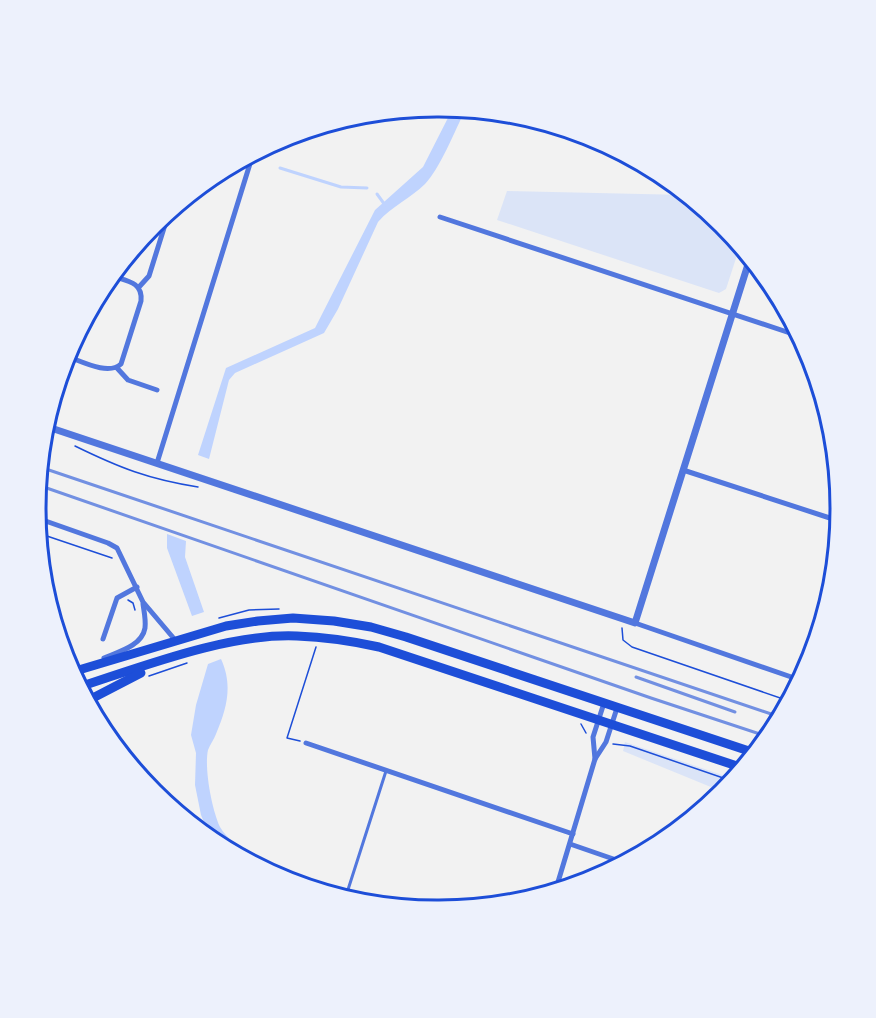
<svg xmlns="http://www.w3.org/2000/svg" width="876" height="1018" font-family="'Open Sans',sans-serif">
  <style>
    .green { fill: #dbe4f7 }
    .water { fill: #bfd3fe }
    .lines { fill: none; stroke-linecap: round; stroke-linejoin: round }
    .stream { stroke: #bfd3fe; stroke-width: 3 }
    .path { stroke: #1d4ed8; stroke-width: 1.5 }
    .service { stroke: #5277de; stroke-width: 3 }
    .minor { stroke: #5277de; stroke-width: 5 }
    .tertiary { stroke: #5277de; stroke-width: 7 }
    .trunk { stroke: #1d4ed8; stroke-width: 9 }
    .rail { stroke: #7290e2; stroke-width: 3 }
    .rim { fill: none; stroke: #1d4ed8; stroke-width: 3 }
  </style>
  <rect width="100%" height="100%" fill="#f2f2f2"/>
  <!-- green -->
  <g class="green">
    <path d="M507,191L686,195L722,225L740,246L726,289L719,293L497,220Z"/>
    <path d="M625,742L734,779L723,792L623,751Z"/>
  </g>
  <!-- water -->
  <g class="water">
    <path d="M453,108L465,110C456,129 439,170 425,184C411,198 392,206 378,222L338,309L324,333L235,373L229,380L209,459L198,455L226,368L315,328L375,210L423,167Z"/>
    <path d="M167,534L186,541L185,557L204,612L192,616L167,548Z"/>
    <path d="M221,659C233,685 227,708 216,734C214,739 210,745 208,750C204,768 212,810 220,827C231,847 263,859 278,877L214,843L210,837L201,815L195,785L196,753L191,735L196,705L208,664Z"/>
  </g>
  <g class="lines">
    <!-- stream -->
    <g class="stream">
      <path d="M280,168L341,187L367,188"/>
      <path d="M377,194L385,205"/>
    </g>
    <!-- path -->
    <g class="path">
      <path d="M75,446C120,468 148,479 198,487"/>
      <path d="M38,533L112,558"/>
      <path d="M128,600L133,603L135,610"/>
      <path d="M219,618L249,610L279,609"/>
      <path d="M622,628L623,640L632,647L789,701"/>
      <path d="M149,676L187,663"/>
      <path d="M581,724L586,733"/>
      <path d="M300,741L287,738L316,647"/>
      <path d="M613,744L630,746L732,781"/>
    </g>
    <!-- service -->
    <path class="service" d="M345,899L386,771"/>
    <!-- minor -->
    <g class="minor">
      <path d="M440,217L799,336"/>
      <path d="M139,287L149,276L169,212"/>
      <path d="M66,356C81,361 108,376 121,364L141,301C143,282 127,281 112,276"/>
      <path d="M117,368L128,380L157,390"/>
      <path d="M157,463L253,154"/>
      <path d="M683,470L839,521"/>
      <path d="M37,518L108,543L117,548L143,602L176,641"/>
      <path d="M635,623L800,680"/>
      <path d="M103,639L117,598L137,587"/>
      <path d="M104,658C118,652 142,646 145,628C146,620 144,611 143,604"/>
      <path d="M306,743L573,834"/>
      <path d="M595,759L593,737L604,703"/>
      <path d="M570,844L625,863"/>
      <path d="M555,892L595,759L606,742L617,708"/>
    </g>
    <!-- tertiary -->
    <path class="tertiary" d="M45,426L635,623L750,258"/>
    <!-- trunk -->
    <g class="trunk">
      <path d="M72,672L226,626L258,621L293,618L334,621L371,627L406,637L755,753"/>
      <path d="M79,687C144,666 229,633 297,636C325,637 352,641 379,647L743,768"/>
      <path d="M87,701L141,673"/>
    </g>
    <!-- rail -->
    <g class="rail">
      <path d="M40,467L780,717"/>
      <path d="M38,485L651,698L769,737"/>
      <path d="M636,677L735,712"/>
    </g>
  </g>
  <!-- crop -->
  <path d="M0 0H876V1018H0ZM437 117H439A391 391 0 0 1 830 508V509A391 391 0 0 1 439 900H437A391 391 0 0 1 46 509V508A391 391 0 0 1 437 117Z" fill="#edf1fc" fill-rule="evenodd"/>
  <path class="rim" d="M437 117H439A391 391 0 0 1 830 508V509A391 391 0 0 1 439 900H437A391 391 0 0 1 46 509V508A391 391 0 0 1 437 117Z"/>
</svg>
